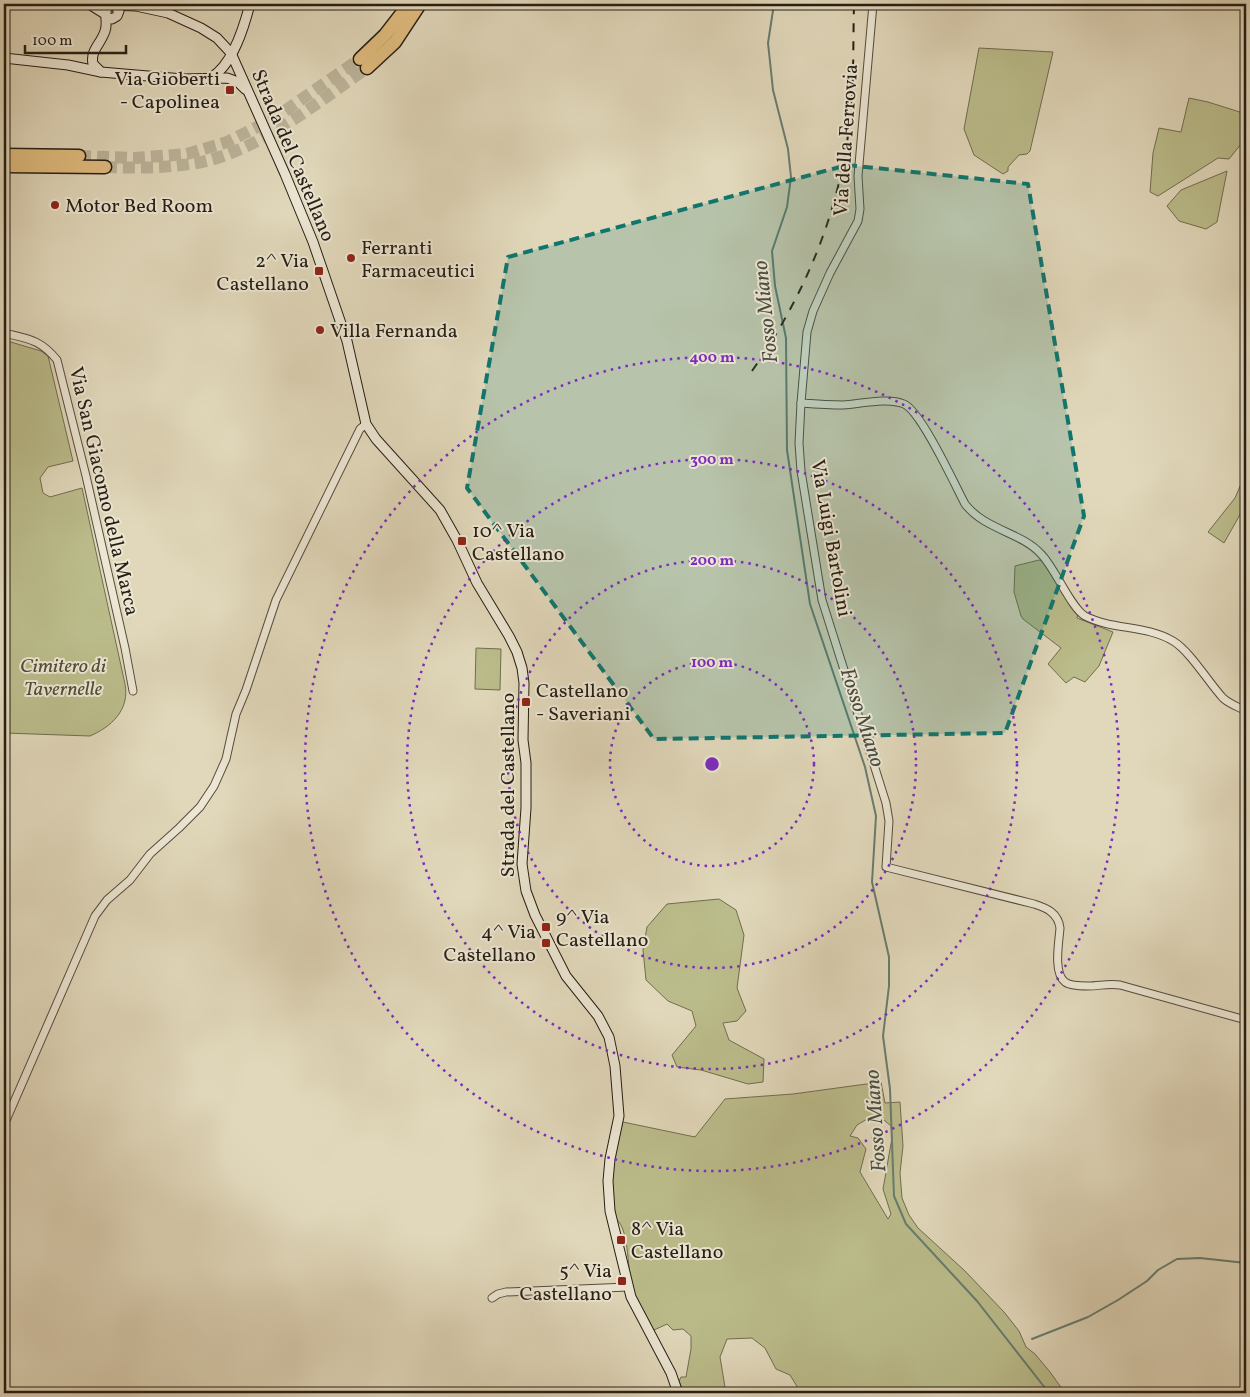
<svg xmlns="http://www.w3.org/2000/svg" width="1250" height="1397" font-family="Vollkorn,serif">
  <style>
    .green { fill: #bbbc8b; stroke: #706d50; fill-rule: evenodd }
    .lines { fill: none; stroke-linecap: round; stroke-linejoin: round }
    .stream { stroke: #687c70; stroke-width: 2 }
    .highway-tunnel { stroke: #bbb39a; stroke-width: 12; stroke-dasharray: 12 6; stroke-linecap: butt }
    .street-casing { stroke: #544c3e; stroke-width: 9 }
    .secondary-casing { stroke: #251e14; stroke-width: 11 }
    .highway-casing { stroke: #251e14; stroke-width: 15 }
    .street { stroke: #ece6d3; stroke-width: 7 }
    .secondary { stroke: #ece6d3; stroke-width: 9 }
    .highway { stroke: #e0bc7e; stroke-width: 12 }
    .rail { stroke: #251e14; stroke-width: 2; stroke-dasharray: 9 9; stroke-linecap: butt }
    .marked { fill: #0f766e; fill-opacity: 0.2; stroke: #0f766e; stroke-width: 4; stroke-dasharray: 10 6; stroke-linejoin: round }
    .ring { fill: none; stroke: #7b2cbf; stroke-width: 2.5; stroke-dasharray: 2.5 5 }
    .poi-dot { fill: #8f2418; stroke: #ece6d3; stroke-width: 2 }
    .labels { text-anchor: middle; stroke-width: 4; stroke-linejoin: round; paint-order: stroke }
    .poi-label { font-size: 20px; fill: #251e14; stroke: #ece6d3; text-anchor: start }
    .street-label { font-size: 20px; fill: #251e14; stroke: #ece6d3 }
    .park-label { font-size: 20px; font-style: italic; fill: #524d38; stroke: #ece6d3 }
    .water-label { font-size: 21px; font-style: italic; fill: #464d42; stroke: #ece6d3 }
    .centre { fill: #7b2cbf; stroke: #ece6d3; stroke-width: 2.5 }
    .ring-label { font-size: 15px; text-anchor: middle; font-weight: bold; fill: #7b2cbf; stroke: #ece6d3; stroke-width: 4; stroke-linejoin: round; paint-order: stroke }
  </style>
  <rect width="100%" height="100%" fill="#e1d8bb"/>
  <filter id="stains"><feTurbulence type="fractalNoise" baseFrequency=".004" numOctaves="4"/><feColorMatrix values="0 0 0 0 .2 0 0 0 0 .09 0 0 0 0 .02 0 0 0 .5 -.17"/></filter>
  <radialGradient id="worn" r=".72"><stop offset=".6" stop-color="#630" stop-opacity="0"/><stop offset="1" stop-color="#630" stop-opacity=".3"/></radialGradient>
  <!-- green -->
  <g class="green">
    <path d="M979,48L1053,52L1030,151L1027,154L1019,155L1008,167V171L1003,174L974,155L964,129Z"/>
    <path d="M1189,98L1208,102L1246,114V138L1229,159L1218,158L1158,196L1150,192L1153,153L1159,128L1181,132Z"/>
    <path d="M1227,171L1217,222L1206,229L1179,221L1167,206L1181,190Z"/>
    <path d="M4,340L41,351L48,356L73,461L48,467L40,478L43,493L50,497L82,488L125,684C130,710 111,727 90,736L4,733Z"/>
    <path d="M1241,484L1246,487V504L1224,543L1208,532L1235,498Z"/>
    <path d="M1039,560L1042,561L1078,614L1077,618L1113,632L1099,666L1085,682L1074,677L1066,683L1048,664L1061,648L1023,619L1021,616L1014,592L1015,566Z"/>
    <path d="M476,648L501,649L500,690L475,689Z"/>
    <path d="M719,899L736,910L744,935L737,988L746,1011L737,1021L723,1023L729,1040L764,1059L763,1082L748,1084L701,1070L677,1067L672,1055L696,1026L692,1011L668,1001L646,980L643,950L647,927L667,904Z"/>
    <path d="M881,1082L885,1103L900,1102L903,1146L900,1173L902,1198L909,1215L918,1228L965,1271L1004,1312L1019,1331L1026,1347L1035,1354L1050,1372L1065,1393H801L790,1375L776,1369L765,1348L752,1338L727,1339L720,1357L726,1393H684L679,1381L681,1377H686L691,1349V1336L683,1329L673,1330L667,1324L652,1331C646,1319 637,1306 633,1293C627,1274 630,1229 616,1219C609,1181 613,1158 623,1122L695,1137L725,1099L793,1094ZM869,1118L884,1120L891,1126L892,1138L883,1189L891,1214L888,1219L860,1172L866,1149L858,1138L850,1136L857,1125Z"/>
  </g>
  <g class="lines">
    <!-- stream -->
    <g class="stream">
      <path d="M774,4L768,43L773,90L788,149L791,177L787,207L772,251L775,286L786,338L787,450L810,604L865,767L876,816L872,882L889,957V986L883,1036L890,1089L894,1196L906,1224L977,1301L1049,1393"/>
      <path d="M1032,1339L1088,1317L1118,1300L1147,1281L1158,1270L1177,1259L1200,1258L1246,1263"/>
    </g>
    <!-- highway-tunnel -->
    <g class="highway-tunnel">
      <path d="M79,156L135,158L187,154L227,142L273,119L360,59"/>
      <path d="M105,167C133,168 162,168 190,164C253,156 316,103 367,68"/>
    </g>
    <defs>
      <g id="street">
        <path d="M873,4L858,176L860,209L858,221L830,273L813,311L807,332L801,403C815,404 829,405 843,405C860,404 888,397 904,404C921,411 955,485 965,504C985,530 1021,532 1041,554C1055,568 1071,608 1085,616C1112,630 1147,625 1173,641C1190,651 1209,683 1223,698C1229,704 1239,707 1246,711"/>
        <path d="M4,333C28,339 40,339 57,360L86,476L125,648L133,691"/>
        <path d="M801,403L799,443L801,471L822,600L886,803L889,821L886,867L1034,904C1047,908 1058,913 1060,928C1059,942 1053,973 1065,982C1070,986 1082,986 1088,986C1099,986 1109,983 1120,985L1246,1020"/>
        <path d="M4,1125L95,916L107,900L130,880L150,854L179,828L200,807L214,786L226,759L236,714L246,690L276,600L360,429L366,424"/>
        <path d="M492,1298L498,1294L506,1292L628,1287"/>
      </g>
      <g id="secondary">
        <path d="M89,4L105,14"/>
        <path d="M107,17L112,19L117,16L119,11L115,6"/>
        <path d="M4,58L68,65L101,72L183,79L227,78L238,82L245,89"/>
        <path d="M101,72L93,64C90,50 101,44 105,31C109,21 101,10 111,5L136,6L168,13L201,28L217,38L231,53L285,174L313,242L347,341L366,424L376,439L440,510L457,540L477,583L509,636L517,652L522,668L524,683L523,740L526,763V808L522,864L526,891L535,915L566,976L598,1016L609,1037L615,1066L619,1116L610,1159L608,1181L610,1211L631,1297L671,1373L678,1393"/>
        <path d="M212,77C233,64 244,27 250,4"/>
      </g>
      <g id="highway">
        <path d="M360,59L385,35L409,4"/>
        <path d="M367,68L395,42L420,4"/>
        <path d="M4,155L79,156"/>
        <path d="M4,166L105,167"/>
      </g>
    </defs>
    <!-- street casing -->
    <use href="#street" class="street-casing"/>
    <!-- secondary casing -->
    <use href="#secondary" class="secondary-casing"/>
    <!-- highway casing -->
    <use href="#highway" class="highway-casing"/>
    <!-- street -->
    <use href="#street" class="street"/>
    <!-- secondary -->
    <use href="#secondary" class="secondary"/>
    <!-- highway -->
    <use href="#highway" class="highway"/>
    <!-- rail -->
    <path class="rail" d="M752,371C807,292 842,207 851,110C854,75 853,39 854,4"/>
  </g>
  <!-- marked area -->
  <path class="marked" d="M847,165L1028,184L1084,516L1005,733L654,739L467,488L508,257Z"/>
  <!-- distance rings -->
  <g class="ring">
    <circle cx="712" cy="764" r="102"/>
    <circle cx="712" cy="764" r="204"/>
    <circle cx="712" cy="764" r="305"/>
    <circle cx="712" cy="764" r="407"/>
  </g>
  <!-- markers -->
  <g class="poi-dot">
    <rect x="225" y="85" width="10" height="10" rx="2.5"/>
    <circle cx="55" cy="205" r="5"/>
    <circle cx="351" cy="258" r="5"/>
    <rect x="314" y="266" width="10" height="10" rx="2.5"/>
    <circle cx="320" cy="330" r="5"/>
    <rect x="457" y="536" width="10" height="10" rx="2.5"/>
    <rect x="521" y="697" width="10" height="10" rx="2.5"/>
    <rect x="541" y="922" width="10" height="10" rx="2.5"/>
    <rect x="541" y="938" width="10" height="10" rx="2.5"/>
    <rect x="616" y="1235" width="10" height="10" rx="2.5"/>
    <rect x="617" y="1276" width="10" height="10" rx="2.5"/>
  </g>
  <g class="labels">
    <!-- poi labels -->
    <g class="poi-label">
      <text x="220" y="85" text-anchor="end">Via Gioberti<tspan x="220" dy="23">- Capolinea</tspan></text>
      <text x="65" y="212">Motor Bed Room</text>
      <text x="361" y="254">Ferranti<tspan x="361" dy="23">Farmaceutici</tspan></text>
      <text x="309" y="267" text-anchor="end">2^ Via<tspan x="309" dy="23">Castellano</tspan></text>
      <text x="330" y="337">Villa Fernanda</text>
      <text x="472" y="537">10^ Via<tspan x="472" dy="23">Castellano</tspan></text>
      <text x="536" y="697">Castellano<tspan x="536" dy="23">- Saveriani</tspan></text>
      <text x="556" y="923">9^ Via<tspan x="556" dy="23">Castellano</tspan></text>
      <text x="536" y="938" text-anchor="end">4^ Via<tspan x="536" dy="23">Castellano</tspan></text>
      <text x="631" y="1235">8^ Via<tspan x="631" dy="23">Castellano</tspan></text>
      <text x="612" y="1277" text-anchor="end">5^ Via<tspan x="612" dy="23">Castellano</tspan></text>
    </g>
    <!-- street labels -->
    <g class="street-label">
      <text transform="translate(845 140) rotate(-86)" y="7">Via della Ferrovia</text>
      <text transform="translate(294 155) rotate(67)" y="7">Strada del Castellano</text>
      <text transform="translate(105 491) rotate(77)" y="7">Via San Giacomo della Marca</text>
      <text transform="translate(832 538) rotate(80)" y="7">Via Luigi Bartolini</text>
      <text transform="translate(507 785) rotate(-90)" y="7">Strada del Castellano</text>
    </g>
    <!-- park labels -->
    <g class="park-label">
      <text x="63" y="672">Cimitero di<tspan x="63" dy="23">Tavernelle</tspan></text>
    </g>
    <!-- water labels -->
    <g class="water-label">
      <text transform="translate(765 312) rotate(-96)" y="7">Fosso Miano</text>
      <text transform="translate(863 717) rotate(72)" y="7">Fosso Miano</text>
      <text transform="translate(875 1121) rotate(-94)" y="7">Fosso Miano</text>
    </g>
  </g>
  <circle cx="712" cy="764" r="8" class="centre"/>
  <g class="ring-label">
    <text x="712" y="362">400 m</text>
    <text x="712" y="464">300 m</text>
    <text x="712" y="565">200 m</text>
    <text x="712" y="667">100 m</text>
  </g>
  <!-- margin -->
  <rect width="1250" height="1397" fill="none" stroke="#e1d8bb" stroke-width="20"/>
  <rect x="5" y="5" width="1240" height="1387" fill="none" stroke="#251e14" stroke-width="2.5"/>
  <rect x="10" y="10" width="1230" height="1377" fill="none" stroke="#251e14"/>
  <!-- scale -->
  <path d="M25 45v8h101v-8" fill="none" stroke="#251e14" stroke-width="2.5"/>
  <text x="32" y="45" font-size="15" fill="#251e14" stroke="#ece6d3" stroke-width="4" paint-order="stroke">100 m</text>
  <rect width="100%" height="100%" filter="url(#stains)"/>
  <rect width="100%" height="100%" fill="url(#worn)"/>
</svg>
